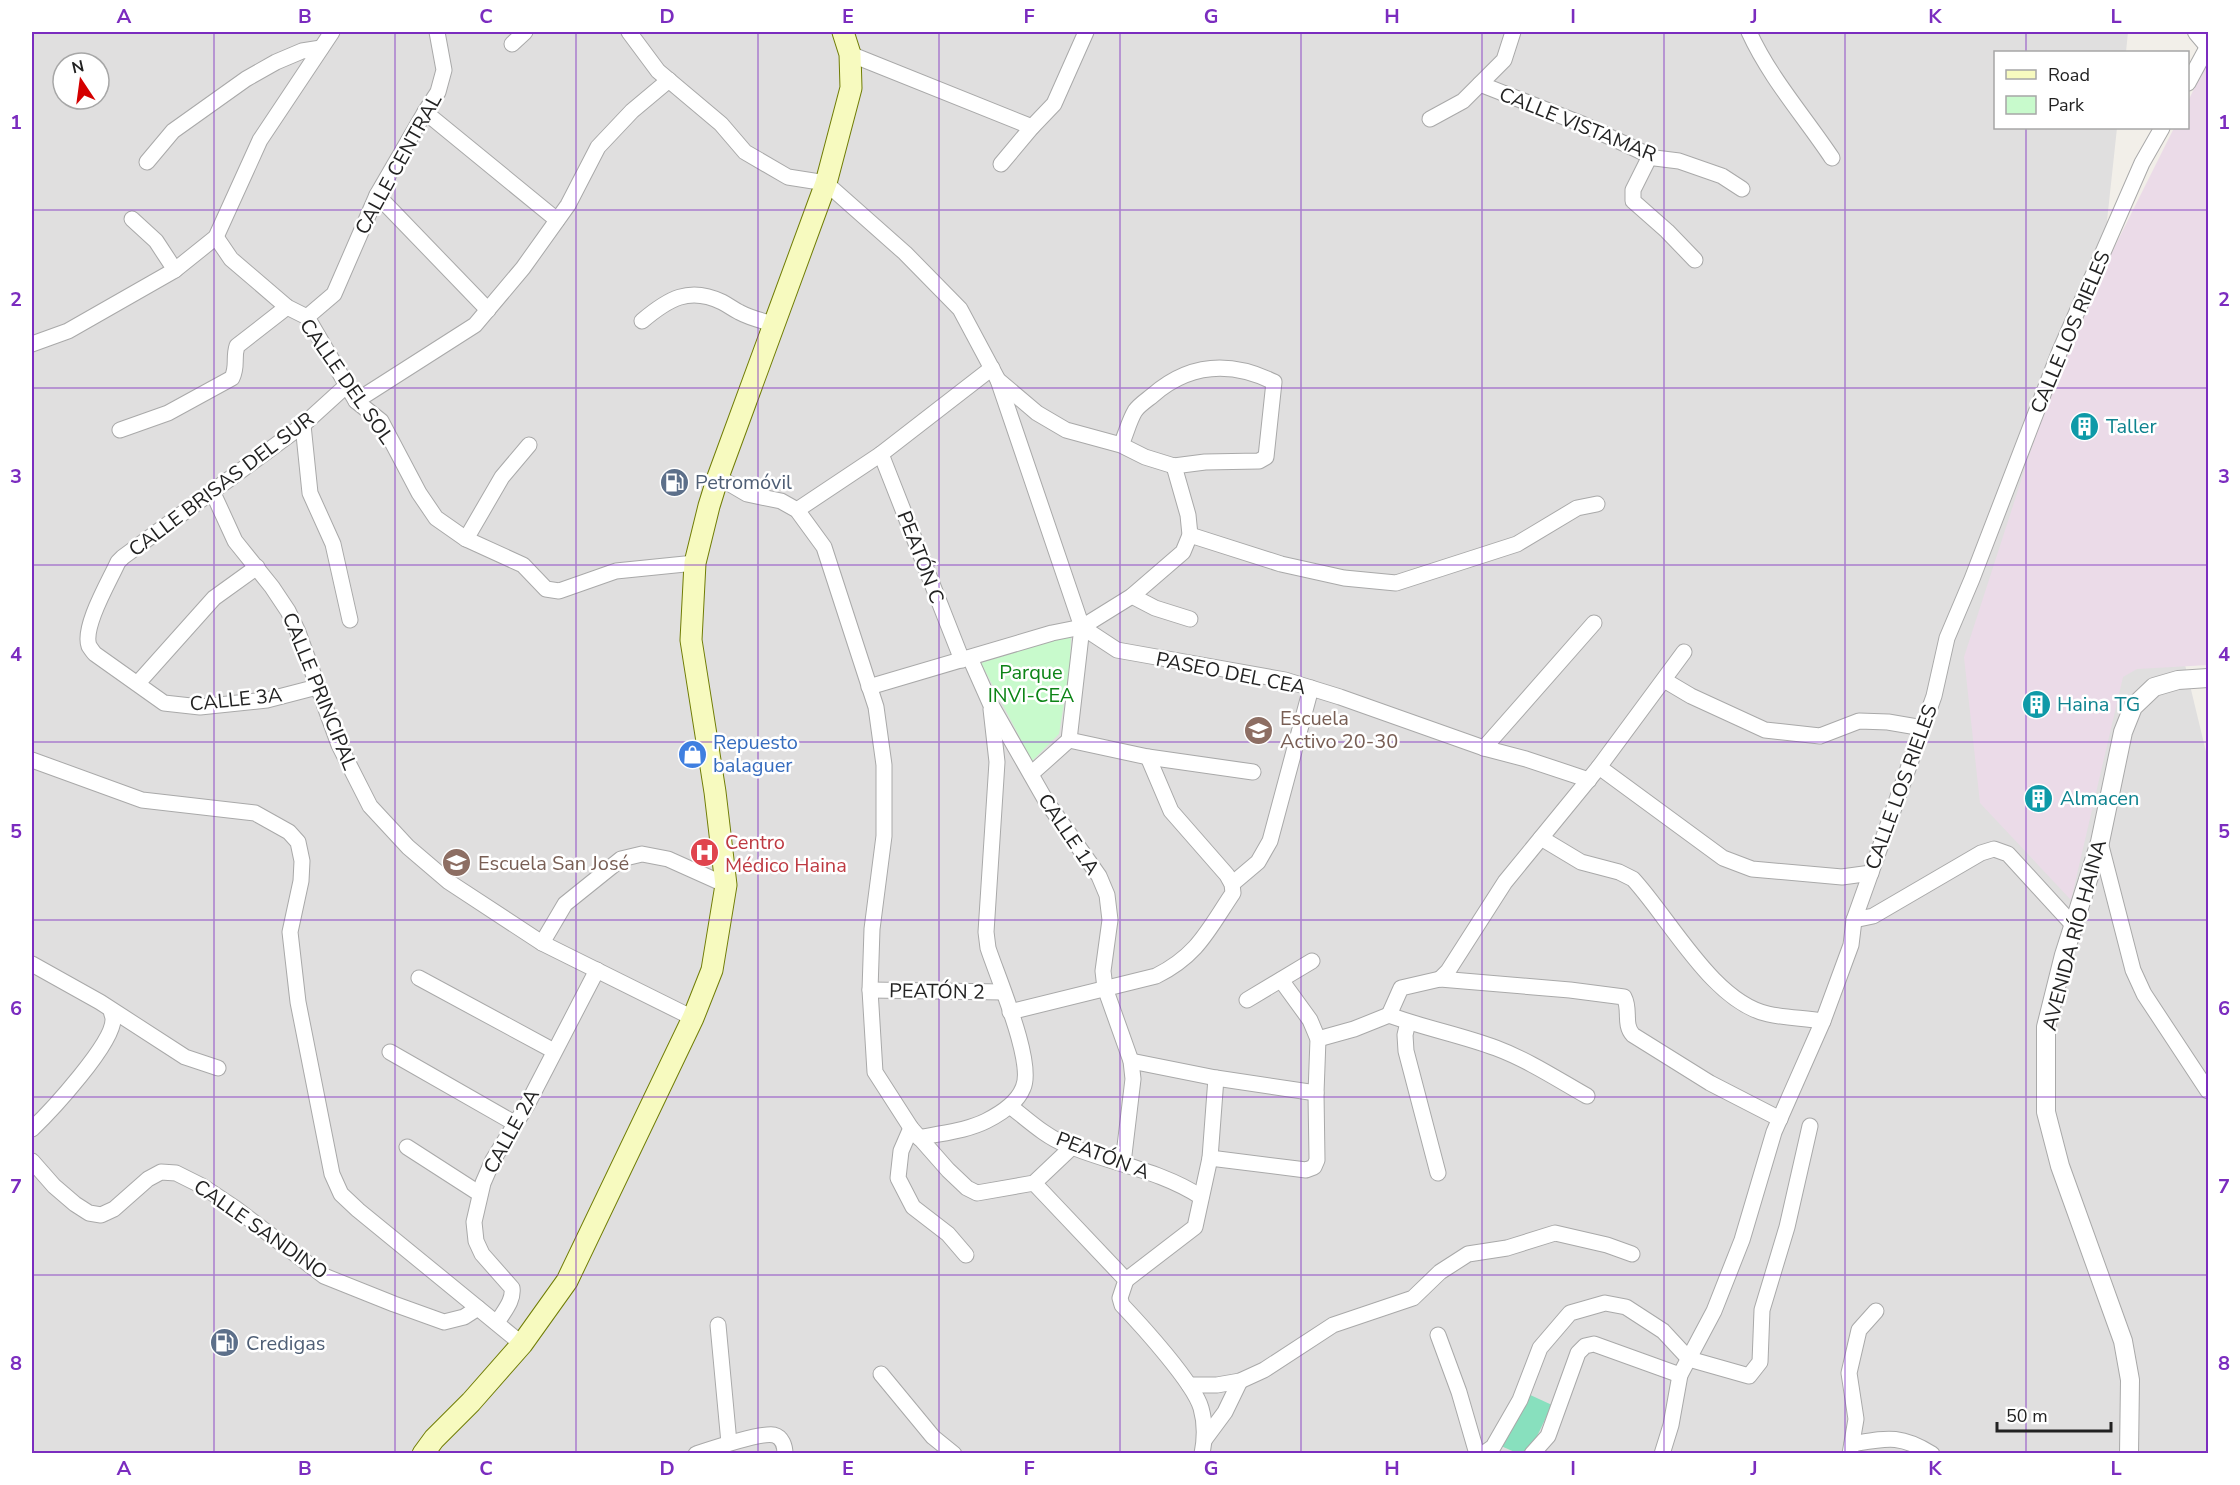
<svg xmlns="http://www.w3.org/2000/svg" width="2240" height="1485" font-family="'Nunito Sans',sans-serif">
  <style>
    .residential { fill: #e0dfdf; fill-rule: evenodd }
    .industrial { fill: #ebdbe8 }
    .park { fill: #c8facc }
    .pitch { fill: #88e0be }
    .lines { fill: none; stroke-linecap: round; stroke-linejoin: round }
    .minor-casing { stroke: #a9a9a9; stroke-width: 17 }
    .tertiary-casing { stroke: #a9a9a9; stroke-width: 20 }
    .secondary-casing { stroke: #707d05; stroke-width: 23 }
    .minor { stroke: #fff; stroke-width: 15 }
    .tertiary { stroke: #fff; stroke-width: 18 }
    .secondary { stroke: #f7fabf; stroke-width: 21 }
    .grid { fill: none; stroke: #7b2cbf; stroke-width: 1.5; stroke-opacity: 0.55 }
    .labels { text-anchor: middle; stroke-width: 5; stroke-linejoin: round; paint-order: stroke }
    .street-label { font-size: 20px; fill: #222; stroke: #fff }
    .culture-label { font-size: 20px; fill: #0d838f; stroke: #fff; text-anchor: start }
    .service-label { font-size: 20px; fill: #4e5e75; stroke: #fff; text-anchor: start }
    .park-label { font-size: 20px; fill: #0c8416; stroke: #fff }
    .education-label { font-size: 20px; fill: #785e54; stroke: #fff; text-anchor: start }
    .shop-label { font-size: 20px; fill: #366cbe; stroke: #fff; text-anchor: start }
    .health-label { font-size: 20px; fill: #be3a42; stroke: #fff; text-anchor: start }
    .neatline { fill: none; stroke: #7b2cbf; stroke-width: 2 }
    .grid-label { font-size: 20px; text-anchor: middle; font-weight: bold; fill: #7b2cbf }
  </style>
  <rect width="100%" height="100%" fill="#f2efe9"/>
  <!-- residential -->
  <path class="residential" d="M32,32H2128L2126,52H1996V128H2117L2106,230L2110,354L2208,760V1453H32ZM63,63H99V99H63Z"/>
  <!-- industrial -->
  <path class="industrial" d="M2207,63L2208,66V665L2137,669L2123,677L2071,900L1980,803L1964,657L2064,348L2174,128H2188V101Z"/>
  <!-- park -->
  <path class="park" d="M1071,635L1070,667L1059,734L1032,761L981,663Z"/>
  <!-- pitch -->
  <path class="pitch" d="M1526,1393L1552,1405L1529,1453H1517L1501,1446Z"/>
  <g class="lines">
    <defs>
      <g id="minor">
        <path d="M629,32L658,71L721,124L745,152L788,177L826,183L905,253L960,309L998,380L1037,413L1066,430L1121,445L1145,457L1174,466L1205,462L1259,461L1266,457L1274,382C1231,361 1190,363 1153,395C1147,400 1139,405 1135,411C1129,421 1126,434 1121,445"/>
        <path d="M1749,32C1770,78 1804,116 1832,158"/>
        <path d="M512,44L525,32"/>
        <path d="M850,54L1032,127"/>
        <path d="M2188,83L2208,46"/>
        <path d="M1480,84L1582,124L1655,158L1679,161L1722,176L1742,189"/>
        <path d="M425,112L557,220"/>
        <path d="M1430,119L1463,101L1504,60L1513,32"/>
        <path d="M1650,156L1633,190V201L1667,231L1695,260"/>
        <path d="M147,162L173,131L246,79L276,62L302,51L321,48"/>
        <path d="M1001,164L1032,127L1054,104L1086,32"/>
        <path d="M377,195L488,310"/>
        <path d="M132,219L156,241L175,270"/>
        <path d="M216,237L231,259L287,307L307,317L356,401L381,421L419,493L436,518L466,539L523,565L546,589L559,591L616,571L695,563"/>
        <path d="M307,317L334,294L377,195L425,112L438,92L444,70L437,32"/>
        <path d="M642,321C668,299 689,286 722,302C728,305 733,309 739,312C750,318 762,321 774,324"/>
        <path d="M32,344L68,331L175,270L216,237L260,140L332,32"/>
        <path d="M998,380L1082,627L1069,740L1031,774"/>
        <path d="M356,401L475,325L523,268L568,205L598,147L632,111L669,80"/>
        <path d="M303,425L310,493L333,544L350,620"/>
        <path d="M120,430L168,413L232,378C238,365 233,359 237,346L287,307"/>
        <path d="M881,454L962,660"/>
        <path d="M718,477L747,494L781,501L797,510L824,547L876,707L884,765V836L872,929L870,990L875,1072L911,1128L948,1170L967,1188L977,1193L1034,1183L1072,1147"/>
        <path d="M213,493L235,541L272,587L288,611L298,632L339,745L370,806L408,847L449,882L542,943L693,1018"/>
        <path d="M797,510L881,454L992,368"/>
        <path d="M1190,535L1281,564L1344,578L1396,583L1517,544L1577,508L1597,504"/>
        <path d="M466,539L502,477L529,445"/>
        <path d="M1132,596L1155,608L1190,619"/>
        <path d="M1082,627L1117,650L1285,680L1340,697L1484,748L1526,759L1589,780"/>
        <path d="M970,658L990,703L1046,801L1099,876L1107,895L1110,920L1103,971L1105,988L1131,1061L1133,1079L1123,1163"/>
        <path d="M1664,680L1691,696L1765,730L1820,736L1859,721L1888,722L1923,728"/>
        <path d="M138,683L214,598L257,567"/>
        <path d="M317,687L267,700L200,707L164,703L95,654C93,652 91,649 89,646C82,627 110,580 118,562L123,557L303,425L347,385"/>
        <path d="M869,687L1052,633L1082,627L1132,596L1183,552L1190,535L1188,515L1174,466"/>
        <path d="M1069,740L1148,757L1253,772"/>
        <path d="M1484,748L1594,623"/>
        <path d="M32,760L142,800L255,813L289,832L298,842L302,861L301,881L290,932L298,1002L332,1174L341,1194L358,1210L522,1344"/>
        <path d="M1599,767L1723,858L1752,869L1842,877L1871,873"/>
        <path d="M1541,838L1581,862L1619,872L1633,879C1670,919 1713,1002 1768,1014C1786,1018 1805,1018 1823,1021"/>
        <path d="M2100,842L2133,970L2144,994L2208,1091"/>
        <path d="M1232,884L1258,862L1270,841L1311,688"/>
        <path d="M1854,920L1873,916L1981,853L1994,849L2008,854L2074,926"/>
        <path d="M542,943L565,904L621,859L642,854L668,859L726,885"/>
        <path d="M32,964L100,1002L185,1057L218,1068"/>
        <path d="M419,978L554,1051"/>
        <path d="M1440,979L1448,971L1505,882L1599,767L1684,652"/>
        <path d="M870,990L1003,992"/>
        <path d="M1247,1000L1312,961"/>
        <path d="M1010,1012L1156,976C1198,955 1208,930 1233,893L1232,884L1227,875L1171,811L1148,757"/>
        <path d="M1389,1015L1401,988L1440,979L1570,990L1624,997C1631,1010 1623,1024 1633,1035L1710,1083L1780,1119"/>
        <path d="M1408,1022L1405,1035L1406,1051L1438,1173"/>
        <path d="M1318,1039L1354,1029L1389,1015C1424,1028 1461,1035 1496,1048C1528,1060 1557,1079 1587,1096"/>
        <path d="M390,1052L516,1124"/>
        <path d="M1131,1061L1216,1078L1316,1093"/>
        <path d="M1010,1106C1028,1120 1046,1137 1067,1145C1112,1164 1160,1170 1201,1197"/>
        <path d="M911,1128L901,1151L898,1178L913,1207L948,1234L966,1255"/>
        <path d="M32,1129C50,1112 114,1043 113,1019C113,1016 111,1013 111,1010"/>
        <path d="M919,1138C941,1133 966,1131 986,1121C1000,1114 1017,1103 1023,1088C1035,1063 997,976 988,948L986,932L997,762L991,709"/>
        <path d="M407,1147L480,1194"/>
        <path d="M1210,1158L1306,1170L1314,1167L1317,1160L1316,1093L1318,1039L1310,1020L1281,980"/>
        <path d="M32,1161L54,1186L75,1204L89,1213L101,1215L114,1209L148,1179L161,1172L176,1173L202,1186L235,1208L324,1276L394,1304L444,1322L464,1317L478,1308"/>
        <path d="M1034,1183L1126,1280L1120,1298L1122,1305C1141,1325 1194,1383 1201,1408C1205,1422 1205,1439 1202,1454"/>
        <path d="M1126,1280L1195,1227L1210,1158L1216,1078"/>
        <path d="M497,1323C503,1312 514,1301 512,1288L482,1254L476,1241L474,1222L483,1183L493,1160L527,1105L597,970"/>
        <path d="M718,1325L729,1443"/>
        <path d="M1438,1335L1459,1392L1477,1454"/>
        <path d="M881,1374L933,1437L954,1454"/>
        <path d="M1189,1385H1217L1240,1381L1264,1370L1333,1325L1413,1298L1440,1272L1468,1254L1507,1248L1555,1233L1607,1245L1632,1254"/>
        <path d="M1205,1439L1225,1412L1240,1381"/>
        <path d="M1852,1444C1887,1438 1900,1434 1932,1454"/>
        <path d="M696,1454C711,1449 761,1432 774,1435C782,1437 785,1446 785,1454"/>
        <path d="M1483,1454L1493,1447L1520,1400L1540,1348L1570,1313L1605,1303L1626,1307L1663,1331L1689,1359L1749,1376L1760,1362L1762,1310L1787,1227L1810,1126"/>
        <path d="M1532,1454L1548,1436L1578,1353L1585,1346L1594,1344L1680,1375"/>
        <path d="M1662,1454L1671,1425L1680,1375L1714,1311L1742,1240L1774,1132L1823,1021L1851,945L1854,920L1934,696L1947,638L1972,579L2059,353L2142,163L2162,128"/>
        <path d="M1850,1454L1856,1419L1849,1373L1859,1330L1876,1311"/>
      </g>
      <g id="tertiary">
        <path d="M2197,32L2208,45"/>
        <path d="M2129,1454L2130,1380L2123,1341L2060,1166L2046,1112V1027L2064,955L2100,842L2123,732L2133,707L2154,687L2178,680L2208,678"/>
      </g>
      <path id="secondary" d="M423,1454L434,1439L471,1402L522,1344L567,1281L693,1018L712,970L726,885L715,792L691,640L695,563L709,506L718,477L826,183L851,88L850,54L843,32"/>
    </defs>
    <!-- minor casing -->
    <use href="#minor" class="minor-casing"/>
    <!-- tertiary casing -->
    <use href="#tertiary" class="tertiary-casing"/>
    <!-- secondary casing -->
    <use href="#secondary" class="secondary-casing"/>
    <!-- minor -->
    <use href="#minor" class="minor"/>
    <!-- tertiary -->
    <use href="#tertiary" class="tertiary"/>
    <!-- secondary -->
    <use href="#secondary" class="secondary"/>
  </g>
  <!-- grid -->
  <path class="grid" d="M214,32V1454M395,32V1454M576,32V1454M758,32V1454M939,32V1454M1120,32V1454M1301,32V1454M1482,32V1454M1664,32V1454M1845,32V1454M2026,32V52M2026,128V1454M32,210H2208M32,388H2208M32,565H2208M32,742H2208M32,920H2208M32,1097H2208M32,1275H2208"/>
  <!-- icons -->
  <defs>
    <symbol id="building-disc" viewBox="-11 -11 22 22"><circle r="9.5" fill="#0f9aa8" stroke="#fff"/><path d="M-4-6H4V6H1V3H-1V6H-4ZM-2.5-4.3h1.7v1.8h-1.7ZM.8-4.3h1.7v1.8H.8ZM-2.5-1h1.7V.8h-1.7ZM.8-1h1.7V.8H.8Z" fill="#fff"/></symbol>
    <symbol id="fuel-disc" viewBox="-11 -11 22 22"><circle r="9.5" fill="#5c6f8a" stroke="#fff"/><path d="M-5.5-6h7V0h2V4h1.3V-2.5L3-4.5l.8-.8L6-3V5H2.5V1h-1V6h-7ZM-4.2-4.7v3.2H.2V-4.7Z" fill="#fff"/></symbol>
    <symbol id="school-disc" viewBox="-11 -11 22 22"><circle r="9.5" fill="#8d6e63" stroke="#fff"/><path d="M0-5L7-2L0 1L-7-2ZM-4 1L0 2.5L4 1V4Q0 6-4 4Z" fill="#fff"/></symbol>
    <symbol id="shop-disc" viewBox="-11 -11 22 22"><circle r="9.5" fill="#3f7fe0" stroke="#fff"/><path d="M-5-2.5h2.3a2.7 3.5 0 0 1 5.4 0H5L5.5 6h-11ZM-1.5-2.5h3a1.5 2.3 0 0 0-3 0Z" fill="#fff"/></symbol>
    <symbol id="hospital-disc" viewBox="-11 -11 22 22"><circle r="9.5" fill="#e0444e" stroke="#fff"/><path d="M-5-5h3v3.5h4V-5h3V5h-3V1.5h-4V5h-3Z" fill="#fff"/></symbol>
  </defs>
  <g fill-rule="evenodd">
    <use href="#building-disc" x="2068" y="410" width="33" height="33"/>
    <use href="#fuel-disc" x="658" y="466" width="33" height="33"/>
    <use href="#building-disc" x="2020" y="688" width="33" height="33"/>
    <use href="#school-disc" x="1242" y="714" width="33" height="33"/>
    <use href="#shop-disc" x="676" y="738" width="33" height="33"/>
    <use href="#building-disc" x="2022" y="782" width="33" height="33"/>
    <use href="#hospital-disc" x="688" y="836" width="33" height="33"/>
    <use href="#school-disc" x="440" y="846" width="33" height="33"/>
    <use href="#fuel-disc" x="208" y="1326" width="33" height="33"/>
  </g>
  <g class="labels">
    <!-- street labels -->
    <g class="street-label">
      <text transform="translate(1578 124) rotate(22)" y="7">CALLE VISTAMAR</text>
      <text transform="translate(398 164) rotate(-61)" y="7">CALLE CENTRAL</text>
      <text transform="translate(2070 332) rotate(-67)" y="7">CALLE LOS RIELES</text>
      <text transform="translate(347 381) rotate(55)" y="7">CALLE DEL SOL</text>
      <text transform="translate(221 484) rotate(-37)" y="7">CALLE BRISAS DEL SUR</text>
      <text transform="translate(921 557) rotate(69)" y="7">PEATÓN C</text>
      <text transform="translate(1231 673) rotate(11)" y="7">PASEO DEL CEA</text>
      <text transform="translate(320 691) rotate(68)" y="7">CALLE PRINCIPAL</text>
      <text transform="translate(236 699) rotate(-6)" y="7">CALLE 3A</text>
      <text transform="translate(1901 787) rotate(-70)" y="7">CALLE LOS RIELES</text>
      <text transform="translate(1069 834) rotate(56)" y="7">CALLE 1A</text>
      <text transform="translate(2074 935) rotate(-75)" y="7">AVENIDA RÍO HAINA</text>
      <text transform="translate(937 991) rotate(1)" y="7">PEATÓN 2</text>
      <text transform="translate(511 1131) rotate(-61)" y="7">CALLE 2A</text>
      <text transform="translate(1103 1155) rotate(21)" y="7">PEATÓN A</text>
      <text transform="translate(261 1229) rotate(35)" y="7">CALLE SANDINO</text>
    </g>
    <!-- culture labels -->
    <g class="culture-label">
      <text x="2106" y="433">Taller</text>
      <text x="2057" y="711">Haina TG</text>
      <text x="2060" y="805">Almacen</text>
    </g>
    <!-- service labels -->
    <g class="service-label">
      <text x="695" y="489">Petromóvil</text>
      <text x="246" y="1350">Credigas</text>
    </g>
    <!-- park labels -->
    <g class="park-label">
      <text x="1031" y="679">Parque<tspan x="1031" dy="23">INVI-CEA</tspan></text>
    </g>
    <!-- education labels -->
    <g class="education-label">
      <text x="1280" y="725">Escuela<tspan x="1280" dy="23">Activo 20-30</tspan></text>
      <text x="478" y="870">Escuela San José</text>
    </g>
    <!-- shop labels -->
    <g class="shop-label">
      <text x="713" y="749">Repuesto<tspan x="713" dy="23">balaguer</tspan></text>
    </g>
    <!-- health labels -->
    <g class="health-label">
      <text x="725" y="849">Centro<tspan x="725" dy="23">Médico Haina</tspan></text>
    </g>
  </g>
  <!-- border -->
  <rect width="2240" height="1485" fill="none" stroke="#ffffff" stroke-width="66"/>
  <!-- legend -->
  <rect x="1994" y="51" width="195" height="78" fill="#ffffff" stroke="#a7a7a7" stroke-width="1.5"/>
  <rect x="2006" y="70" width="30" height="9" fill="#f7fabf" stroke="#a7a7a7" stroke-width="1.5"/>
  <text x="2048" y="81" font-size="18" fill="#222222">Road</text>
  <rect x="2006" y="96" width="30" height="18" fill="#c8facc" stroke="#a7a7a7" stroke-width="1.5"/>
  <text x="2048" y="111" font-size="18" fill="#222222">Park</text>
  <!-- north arrow -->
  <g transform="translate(81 81) rotate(347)"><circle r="28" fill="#ffffff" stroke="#a7a7a7" stroke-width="1.5"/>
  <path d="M0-4.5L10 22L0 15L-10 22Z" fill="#d40000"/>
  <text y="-9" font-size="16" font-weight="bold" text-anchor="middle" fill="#222222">N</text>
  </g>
  <!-- scale -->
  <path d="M1997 1422v9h114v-9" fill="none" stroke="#222222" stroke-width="3"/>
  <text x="2006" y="1422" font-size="18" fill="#222222" stroke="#ffffff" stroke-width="4.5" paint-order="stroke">50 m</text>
  <rect x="33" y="33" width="2174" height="1419" class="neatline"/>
  <g class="grid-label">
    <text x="124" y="23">A</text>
    <text x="305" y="23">B</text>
    <text x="486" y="23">C</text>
    <text x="667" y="23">D</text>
    <text x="848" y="23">E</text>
    <text x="1029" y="23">F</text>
    <text x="1211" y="23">G</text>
    <text x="1392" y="23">H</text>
    <text x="1573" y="23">I</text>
    <text x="1754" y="23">J</text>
    <text x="1935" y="23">K</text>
    <text x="2116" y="23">L</text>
    <text x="16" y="129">1</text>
    <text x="2224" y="129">1</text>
    <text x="16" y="306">2</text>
    <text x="2224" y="306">2</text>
    <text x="16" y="483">3</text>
    <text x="2224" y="483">3</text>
    <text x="16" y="661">4</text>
    <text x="2224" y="661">4</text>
    <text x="16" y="838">5</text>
    <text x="2224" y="838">5</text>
    <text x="16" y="1015">6</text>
    <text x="2224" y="1015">6</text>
    <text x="16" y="1193">7</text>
    <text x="2224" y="1193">7</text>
    <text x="16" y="1370">8</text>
    <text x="2224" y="1370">8</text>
    <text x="124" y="1475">A</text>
    <text x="305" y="1475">B</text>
    <text x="486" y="1475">C</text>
    <text x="667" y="1475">D</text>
    <text x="848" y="1475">E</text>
    <text x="1029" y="1475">F</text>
    <text x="1211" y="1475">G</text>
    <text x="1392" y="1475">H</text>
    <text x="1573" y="1475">I</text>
    <text x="1754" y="1475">J</text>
    <text x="1935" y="1475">K</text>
    <text x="2116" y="1475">L</text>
  </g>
</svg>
